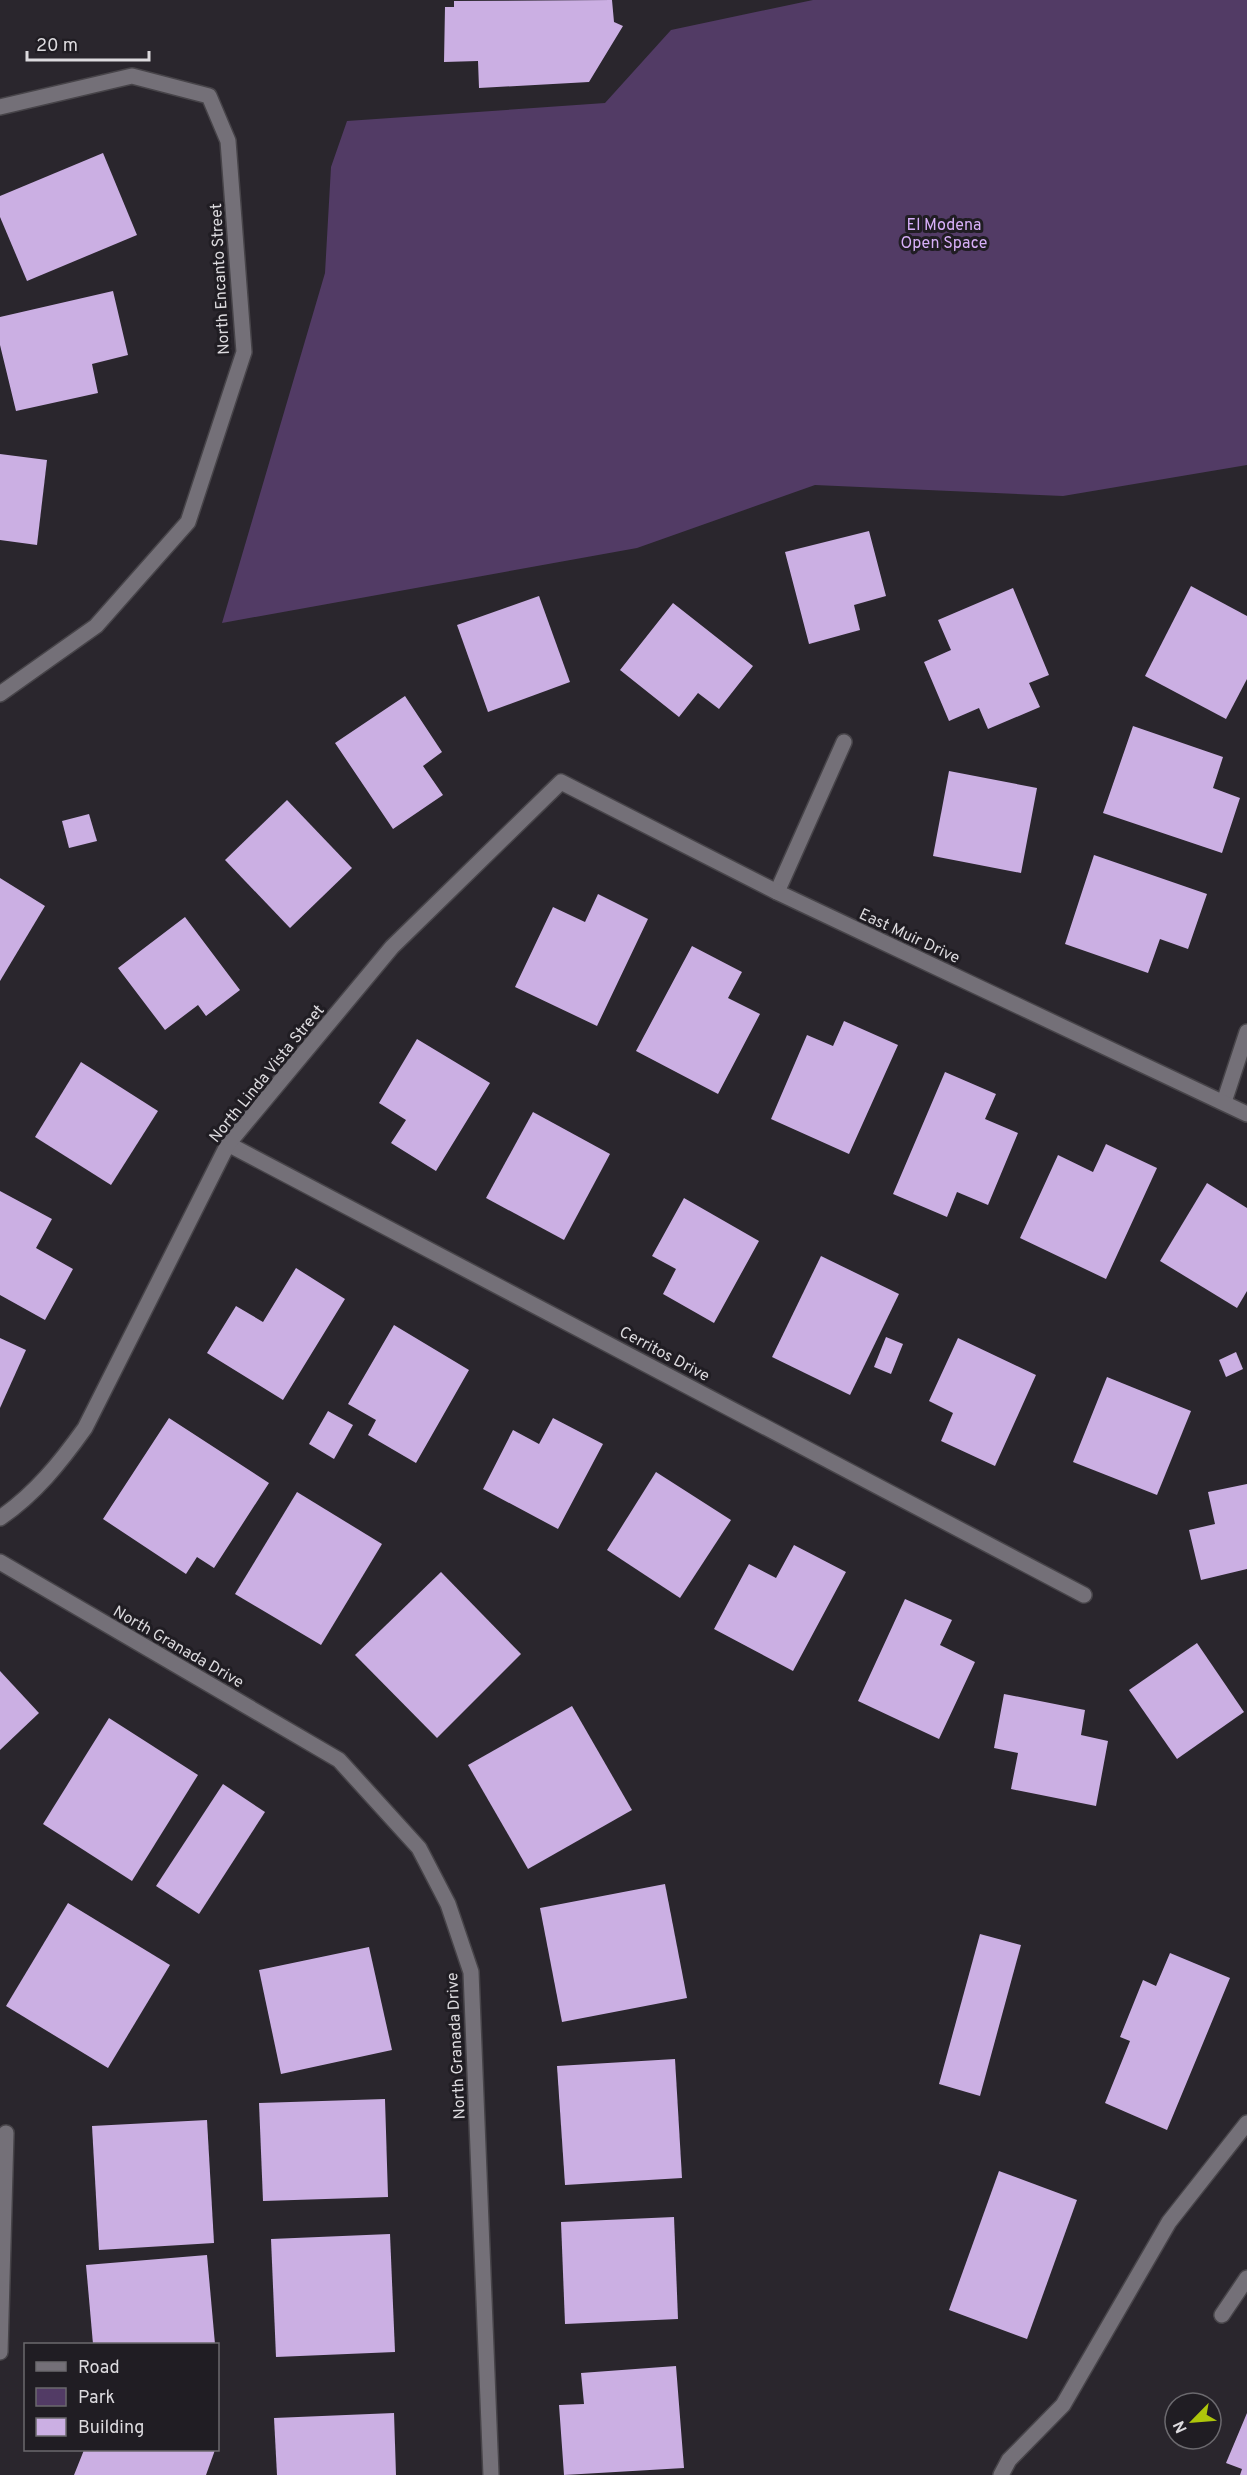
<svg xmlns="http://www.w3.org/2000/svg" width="1247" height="2475" font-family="Overpass,sans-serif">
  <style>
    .green { fill: #523b65 }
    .building { fill: #cbafe3 }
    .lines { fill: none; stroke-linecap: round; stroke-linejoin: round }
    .minor-casing { stroke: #474449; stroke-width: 18 }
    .minor { stroke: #747078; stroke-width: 15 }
    .labels { text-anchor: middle; stroke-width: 6; stroke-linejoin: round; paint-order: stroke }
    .park-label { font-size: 16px; fill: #d7aff8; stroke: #201d23 }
    .street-label { font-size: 16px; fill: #dcdade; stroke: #201d23 }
  </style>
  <rect width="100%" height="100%" fill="#2a262d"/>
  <!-- green -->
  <path class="green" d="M813,0H1247V465L1063,496L815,485L637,548L222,623L325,273L331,167L347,121L605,103L671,30Z"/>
  <!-- building -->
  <g class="building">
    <path d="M612,0L614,22L623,26L589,82L479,88L478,61L444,62L445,7H454V1Z"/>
    <path d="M103,153L137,235L27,281L0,217V196Z"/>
    <path d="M113,291L128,355L92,364L98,393L16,411L0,345V317Z"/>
    <path d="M0,454L47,460L37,545L0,540Z"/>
    <path d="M869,531L886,596L854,605L860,630L809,644L785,552Z"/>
    <path d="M1191,586L1247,616V679L1226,719L1145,676Z"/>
    <path d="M1013,588L1049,675L1029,683L1040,707L988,729L979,708L949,721L924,662L951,650L938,620Z"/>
    <path d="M539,596L570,682L488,712L457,625Z"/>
    <path d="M673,603L753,666L719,709L698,693L679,717L620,670Z"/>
    <path d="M405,696L442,752L423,766L443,795L393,829L335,743Z"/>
    <path d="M1133,726L1223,757L1213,788L1240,798L1222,853L1103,813Z"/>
    <path d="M949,771L1037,788L1021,873L933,856Z"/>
    <path d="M287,800L352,868L290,928L225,860Z"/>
    <path d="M89,814L97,841L69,848L62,821Z"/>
    <path d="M1094,855L1207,894L1188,949L1160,939L1148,973L1065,944Z"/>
    <path d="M0,878L45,906L0,981Z"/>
    <path d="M598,894L648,919L597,1026L515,987L553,907L585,922Z"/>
    <path d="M185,917L240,990L206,1016L198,1005L165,1030L118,968Z"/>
    <path d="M692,946L742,972L728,998L760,1014L718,1094L636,1051Z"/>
    <path d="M844,1021L898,1045L849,1154L771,1119L807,1035L833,1046Z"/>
    <path d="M417,1039L490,1083L436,1171L391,1143L406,1120L379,1103Z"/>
    <path d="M81,1062L158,1111L111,1185L35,1137Z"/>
    <path d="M945,1072L996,1094L985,1119L1018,1133L988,1205L957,1192L947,1217L893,1194Z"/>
    <path d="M533,1112L610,1154L564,1240L486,1198Z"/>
    <path d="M1106,1144L1157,1168L1106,1279L1020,1238L1058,1155L1093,1172Z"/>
    <path d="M1207,1183L1247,1208V1291L1237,1308L1160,1261Z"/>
    <path d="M0,1191L52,1219L36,1248L73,1269L45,1320L0,1295Z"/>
    <path d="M684,1198L759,1241L714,1323L663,1294L676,1269L652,1256Z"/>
    <path d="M821,1256L899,1294L850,1395L772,1357Z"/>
    <path d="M296,1268L345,1299L283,1400L207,1353L236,1306L263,1322Z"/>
    <path d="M394,1325L469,1370L416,1463L368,1435L376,1420L348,1404Z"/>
    <path d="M886,1337L903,1344L891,1374L874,1367Z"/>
    <path d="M0,1338L26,1350L0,1408Z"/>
    <path d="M958,1338L1036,1375L995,1466L941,1441L953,1413L929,1401Z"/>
    <path d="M1236,1352L1243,1369L1226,1377L1219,1360Z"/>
    <path d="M1107,1377L1191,1411L1157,1495L1073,1462Z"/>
    <path d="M328,1411L353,1425L334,1459L309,1444Z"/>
    <path d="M169,1418L269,1483L214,1568L197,1557L186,1574L103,1519Z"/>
    <path d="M553,1418L603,1444L558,1529L483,1489L513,1430L539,1444Z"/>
    <path d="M656,1472L731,1520L680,1598L607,1550Z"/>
    <path d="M1247,1484V1569L1201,1580L1189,1530L1215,1524L1208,1492Z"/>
    <path d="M297,1492L382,1544L321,1645L235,1594Z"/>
    <path d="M794,1545L846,1572L793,1671L714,1629L749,1564L776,1578Z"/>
    <path d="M441,1572L521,1654L437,1738L355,1655Z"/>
    <path d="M905,1599L952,1620L940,1645L975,1662L939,1739L858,1701Z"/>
    <path d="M1197,1643L1244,1712L1177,1759L1129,1690Z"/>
    <path d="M0,1671L39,1713L0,1750Z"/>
    <path d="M1004,1694L1085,1710L1081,1735L1108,1741L1096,1806L1011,1789L1018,1753L994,1748Z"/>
    <path d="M572,1706L632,1810L528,1869L468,1765Z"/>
    <path d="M109,1718L198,1775L132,1881L43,1824Z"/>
    <path d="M223,1784L265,1812L199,1914L156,1886Z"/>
    <path d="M665,1884L687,1998L562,2022L540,1908Z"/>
    <path d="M68,1903L170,1965L108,2068L6,2006Z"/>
    <path d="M980,1934L1021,1945L980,2096L939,2084Z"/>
    <path d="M369,1947L392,2050L281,2074L259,1970Z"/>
    <path d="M1170,1953L1230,1978L1167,2130L1105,2103L1130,2041L1120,2037L1143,1980L1156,1986Z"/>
    <path d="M675,2059L682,2178L565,2185L557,2066Z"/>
    <path d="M385,2099L388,2197L263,2201L259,2103Z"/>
    <path d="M207,2120L214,2243L99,2250L92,2126Z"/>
    <path d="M999,2171L1077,2200L1027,2339L949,2310Z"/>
    <path d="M674,2217L678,2319L565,2324L561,2222Z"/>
    <path d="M390,2234L395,2352L276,2357L271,2239Z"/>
    <path d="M207,2255L215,2344H93L86,2265Z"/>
    <path d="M676,2366L684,2468L564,2475L559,2405L584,2404L581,2373Z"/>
    <path d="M394,2413L396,2475H277L274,2418Z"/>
    <path d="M1247,2413V2475H1240L1242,2469L1226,2463Z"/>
    <path d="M84,2450H215L206,2475H74Z"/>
  </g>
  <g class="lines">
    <defs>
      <g id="minor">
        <path d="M0,107L132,76L209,96L228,141L244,352L188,522L96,626L0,694"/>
        <path d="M777,892L844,742"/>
        <path d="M1224,1102L1247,1032"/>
        <path d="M228,1144L1084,1595"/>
        <path d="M0,1518C35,1494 60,1463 85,1428L228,1144L392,947L561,782L777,892L1247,1114"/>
        <path d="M0,1562L339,1760L419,1848L448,1904L471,1972L491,2475"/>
        <path d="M1222,2315L1247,2278"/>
        <path d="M0,2352L6,2133"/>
        <path d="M1001,2475L1009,2460L1063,2405L1169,2222L1247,2123"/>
      </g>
    </defs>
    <!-- minor casing -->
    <use href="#minor" class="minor-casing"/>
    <!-- minor -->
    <use href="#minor" class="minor"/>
  </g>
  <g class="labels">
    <!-- park labels -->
    <g class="park-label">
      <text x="944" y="230">El Modena<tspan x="944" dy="18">Open Space</tspan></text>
    </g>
    <!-- street labels -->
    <g class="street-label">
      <text transform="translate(219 279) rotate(-93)" y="6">North Encanto Street</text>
      <text transform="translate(910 935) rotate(25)" y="6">East Muir Drive</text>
      <text transform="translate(266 1073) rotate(-51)" y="6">North Linda Vista Street</text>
      <text transform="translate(665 1353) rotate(28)" y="6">Cerritos Drive</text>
      <text transform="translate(179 1646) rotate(30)" y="6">North Granada Drive</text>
      <text transform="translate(455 2046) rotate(-93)" y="6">North Granada Drive</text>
    </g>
  </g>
  <!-- legend -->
  <rect x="24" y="2343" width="195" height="108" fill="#201d23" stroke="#6b696e" stroke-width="1.5"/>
  <rect x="36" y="2362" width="30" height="9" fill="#747078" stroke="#6b696e" stroke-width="1.5"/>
  <text x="78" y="2373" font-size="18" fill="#dcdade">Road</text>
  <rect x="36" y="2388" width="30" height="18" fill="#523b65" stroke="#6b696e" stroke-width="1.5"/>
  <text x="78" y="2403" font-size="18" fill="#dcdade">Park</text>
  <rect x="36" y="2418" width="30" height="18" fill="#cbafe3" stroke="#6b696e" stroke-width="1.5"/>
  <text x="78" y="2433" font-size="18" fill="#dcdade">Building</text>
  <!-- north arrow -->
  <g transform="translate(1193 2421) rotate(245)"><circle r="28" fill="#201d23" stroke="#6b696e" stroke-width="1.5"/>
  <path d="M0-4.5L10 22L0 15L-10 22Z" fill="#aec60b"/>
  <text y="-9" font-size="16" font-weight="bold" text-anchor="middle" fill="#dcdade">N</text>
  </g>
  <!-- scale -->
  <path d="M27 51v9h122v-9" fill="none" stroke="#dcdade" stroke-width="3"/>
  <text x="36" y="51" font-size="18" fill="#dcdade" stroke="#201d23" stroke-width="4.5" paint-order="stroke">20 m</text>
</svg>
